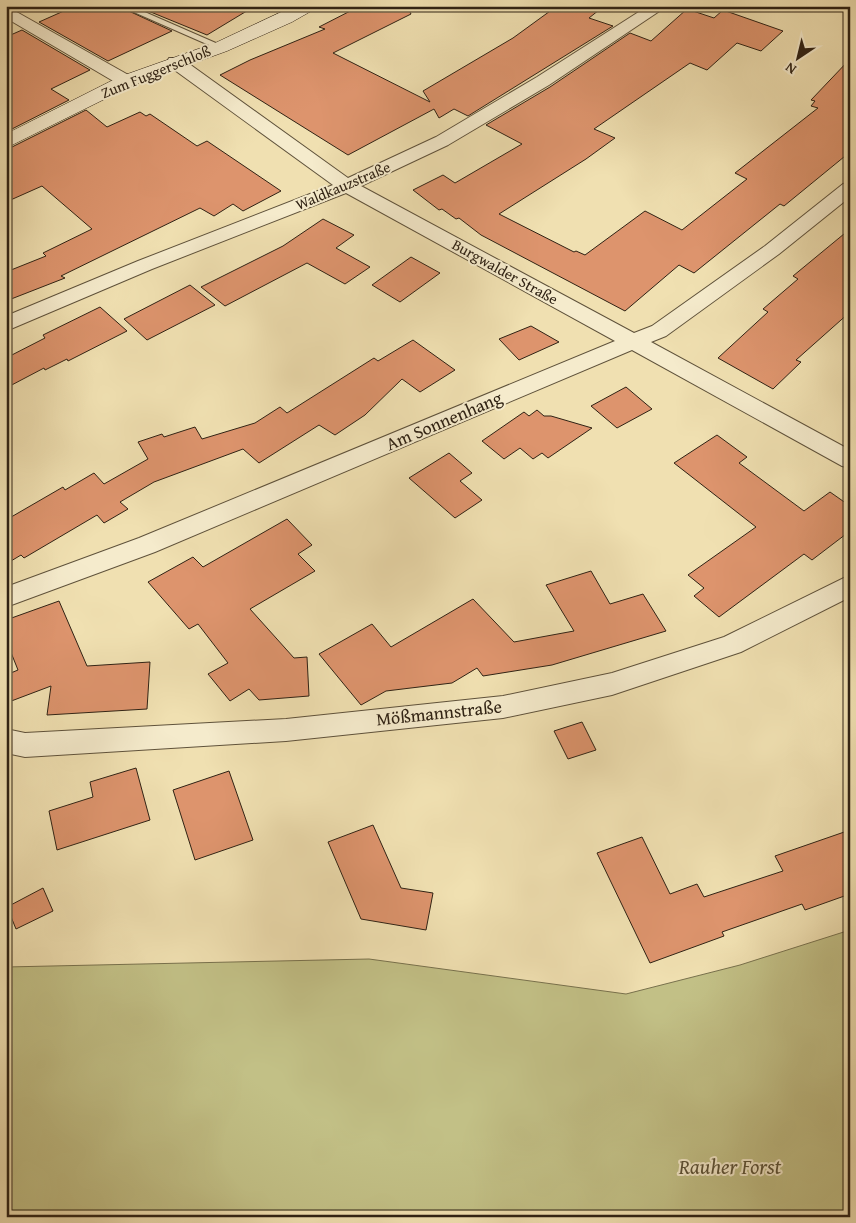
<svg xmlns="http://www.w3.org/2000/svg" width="856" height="1223" font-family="'Gentium Book Plus',serif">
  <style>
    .green { fill: #c2c086; stroke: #78714d }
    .building { fill: #dd946d; stroke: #2f2214 }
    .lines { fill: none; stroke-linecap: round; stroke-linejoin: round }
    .lane-casing { stroke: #5f523b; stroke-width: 2 }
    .street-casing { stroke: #5f523b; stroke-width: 2 }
    .secondary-casing { stroke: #2f2214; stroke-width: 1 }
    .lane { fill: #f5ebcc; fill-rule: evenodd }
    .street { fill: #f5ebcc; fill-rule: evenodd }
    .secondary { fill: #f5ebcc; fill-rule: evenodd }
    .labels { text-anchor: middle; stroke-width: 4; stroke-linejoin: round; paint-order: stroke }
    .far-street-label { font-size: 15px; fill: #2f2214; stroke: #f5ebcc }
    .street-label { font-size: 18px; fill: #2f2214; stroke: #f5ebcc }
    .near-park-label { font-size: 21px; font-style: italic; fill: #5b5136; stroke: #f5ebcc }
  </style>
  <rect width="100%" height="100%" fill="#f0e0b1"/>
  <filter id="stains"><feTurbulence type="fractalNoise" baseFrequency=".004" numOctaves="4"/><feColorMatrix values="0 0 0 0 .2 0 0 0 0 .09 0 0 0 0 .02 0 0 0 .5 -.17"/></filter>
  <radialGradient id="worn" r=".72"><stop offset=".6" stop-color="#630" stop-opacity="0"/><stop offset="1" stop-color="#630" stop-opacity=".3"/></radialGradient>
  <!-- green -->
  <path class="green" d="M850,930V1217H6V967L369,959L626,994L740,965Z"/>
  <!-- building -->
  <g class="building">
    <path d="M75,6H118L172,31L108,61L39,22Z"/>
    <path d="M136,6H255L207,35Z"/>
    <path d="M360,6L376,8L407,6L411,14L333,53L430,102L423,91L513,38L557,6H604L589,18L613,26L468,116L454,109L439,118L434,109L348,155L220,75L250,60L325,29L319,27Z"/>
    <path d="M687,9L714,18L723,10L783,31L761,51L737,43L707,70L690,63L594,129L615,138L586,159L499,214L574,252L576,251L585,255L645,211L682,230L747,179L735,173L818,108L811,106L815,101L811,100L850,59V152L784,206L780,204L694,273L679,265L625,311L481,235L459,218L456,219L442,209L439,210L413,190L443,175L455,183L522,144L486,125L550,87L630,33L651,41Z"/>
    <path d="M22,30L90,70L51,89L69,100L6,132V37Z"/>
    <path d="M86,110L107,127L140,112L146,116L150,114L197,146L207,141L281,191L243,211L233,204L214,216L200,208L61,276L65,278L6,301V272L46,256L43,253L92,229L42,186L6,202V150Z"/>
    <path d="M323,219L354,235L336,248L370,267L345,284L307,263L225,306L201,287L283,246Z"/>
    <path d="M850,229V312L796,360L801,362L773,389L718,358L768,312L763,309L798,279L793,276Z"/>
    <path d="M411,257L440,273L400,302L372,285Z"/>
    <path d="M190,285L215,305L147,340L124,319Z"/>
    <path d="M100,307L127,331L68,361L67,359L45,370L44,368L6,388V358L45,338L43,335Z"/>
    <path d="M531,326L559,342L519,360L499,339Z"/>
    <path d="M413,340L455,370L420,392L402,379L365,415L335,435L319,425L259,463L243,449L154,482L120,502L128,509L104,523L97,515L24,558L21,555L6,564V520L63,487L65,490L94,473L104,484L148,459L138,442L162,434L164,437L195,427L202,439L255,423L280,407L287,413L374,358L378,361Z"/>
    <path d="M626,387L652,409L617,428L591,406Z"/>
    <path d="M537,410L544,416H551L592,428L548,458L542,453L533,459L520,448L504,459L482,441L524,412L529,416Z"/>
    <path d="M717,435L747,457L739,463L804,511L830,492L850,506V531L812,560L804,554L719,617L694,596L704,588L688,575L756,527L674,463Z"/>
    <path d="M449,453L472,473L460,481L482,500L455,518L409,478Z"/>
    <path d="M287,519L312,545L298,554L315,571L250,609L294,658L307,657L309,696L259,700L249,689L230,701L208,674L228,663L198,624L189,629L148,582L193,557L203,567Z"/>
    <path d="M591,571L610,604L643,594L666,631L552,665L483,676L477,668L452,683L386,691L361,705L319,654L372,624L391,647L473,599L514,642L574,631L546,585Z"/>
    <path d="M59,601L87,666L150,662L147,709L47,715L51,686L6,703V675L18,670L6,640V620Z"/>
    <path d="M582,722L596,750L568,759L554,731Z"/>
    <path d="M136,768L150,820L57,850L49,811L93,797L90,782Z"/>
    <path d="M229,771L253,840L195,860L173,790Z"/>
    <path d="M373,825L401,888L433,893L426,930L361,919L328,842Z"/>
    <path d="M850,830V894L805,910L802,904L722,932L724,936L650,963L597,853L642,837L670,894L697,884L704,897L783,871L775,856Z"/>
    <path d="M43,888L53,911L16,929L7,907Z"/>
  </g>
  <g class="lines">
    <defs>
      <path id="lane" d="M120,6H131L225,47L218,49Z"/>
      <g id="street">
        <path d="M6,6L132,77L135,81L132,85H120L6,18Z"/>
        <path d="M648,6H667L549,85L448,145L361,186L634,333L652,326L765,246L843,184L850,182V197L779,254L666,336L651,342L850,450V468L842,466L632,350L155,552L6,607V587L139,538L615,341L346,193L152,269L6,331V316L138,261L333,185L169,66L167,62L169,58H181L348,178L436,137L537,77Z"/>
        <path d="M850,575V597L741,652L612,695L503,718L286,741L25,757L6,753V729L25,733L286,719L503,696L612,673L724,637Z"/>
      </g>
      <path id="secondary" d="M294,6H316L313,10L292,22L227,51L133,85L6,148V134L119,77L215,43Z"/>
    </defs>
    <!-- lane casing -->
    <use href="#lane" class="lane-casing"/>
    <!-- street casing -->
    <use href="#street" class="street-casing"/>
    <!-- secondary casing -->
    <use href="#secondary" class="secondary-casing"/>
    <!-- lane -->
    <use href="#lane" class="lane"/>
    <!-- street -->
    <use href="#street" class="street"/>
    <!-- secondary -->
    <use href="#secondary" class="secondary"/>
  </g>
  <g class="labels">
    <!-- far-street labels -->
    <g class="far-street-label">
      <text transform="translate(156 72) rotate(-22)" y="5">Zum Fuggerschloß</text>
      <text transform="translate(343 186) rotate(-23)" y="5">Waldkauzstraße</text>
      <text transform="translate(505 272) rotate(29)" y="5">Burgwalder Straße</text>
    </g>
    <!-- street labels -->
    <g class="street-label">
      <text transform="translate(444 421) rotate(-23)" y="6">Am Sonnenhang</text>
      <text transform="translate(439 713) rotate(-6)" y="6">Mößmannstraße</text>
    </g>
    <!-- near-park labels -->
    <g class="near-park-label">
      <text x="730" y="1174">Rauher Forst</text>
    </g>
  </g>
  <!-- margin -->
  <rect width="856" height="1223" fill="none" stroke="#f0e0b1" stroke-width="25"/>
  <rect x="8" y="8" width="841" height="1208" fill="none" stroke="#2f2214" stroke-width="2.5"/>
  <rect x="12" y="12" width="831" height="1198" fill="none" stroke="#2f2214"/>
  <!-- north arrow -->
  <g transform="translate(798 58) rotate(215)" stroke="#f5ebcc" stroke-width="4" paint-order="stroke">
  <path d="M0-4L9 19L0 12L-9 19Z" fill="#2f2214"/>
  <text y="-8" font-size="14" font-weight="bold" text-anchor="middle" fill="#2f2214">N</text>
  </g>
  <rect width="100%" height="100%" filter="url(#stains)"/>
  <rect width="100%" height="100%" fill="url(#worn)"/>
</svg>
